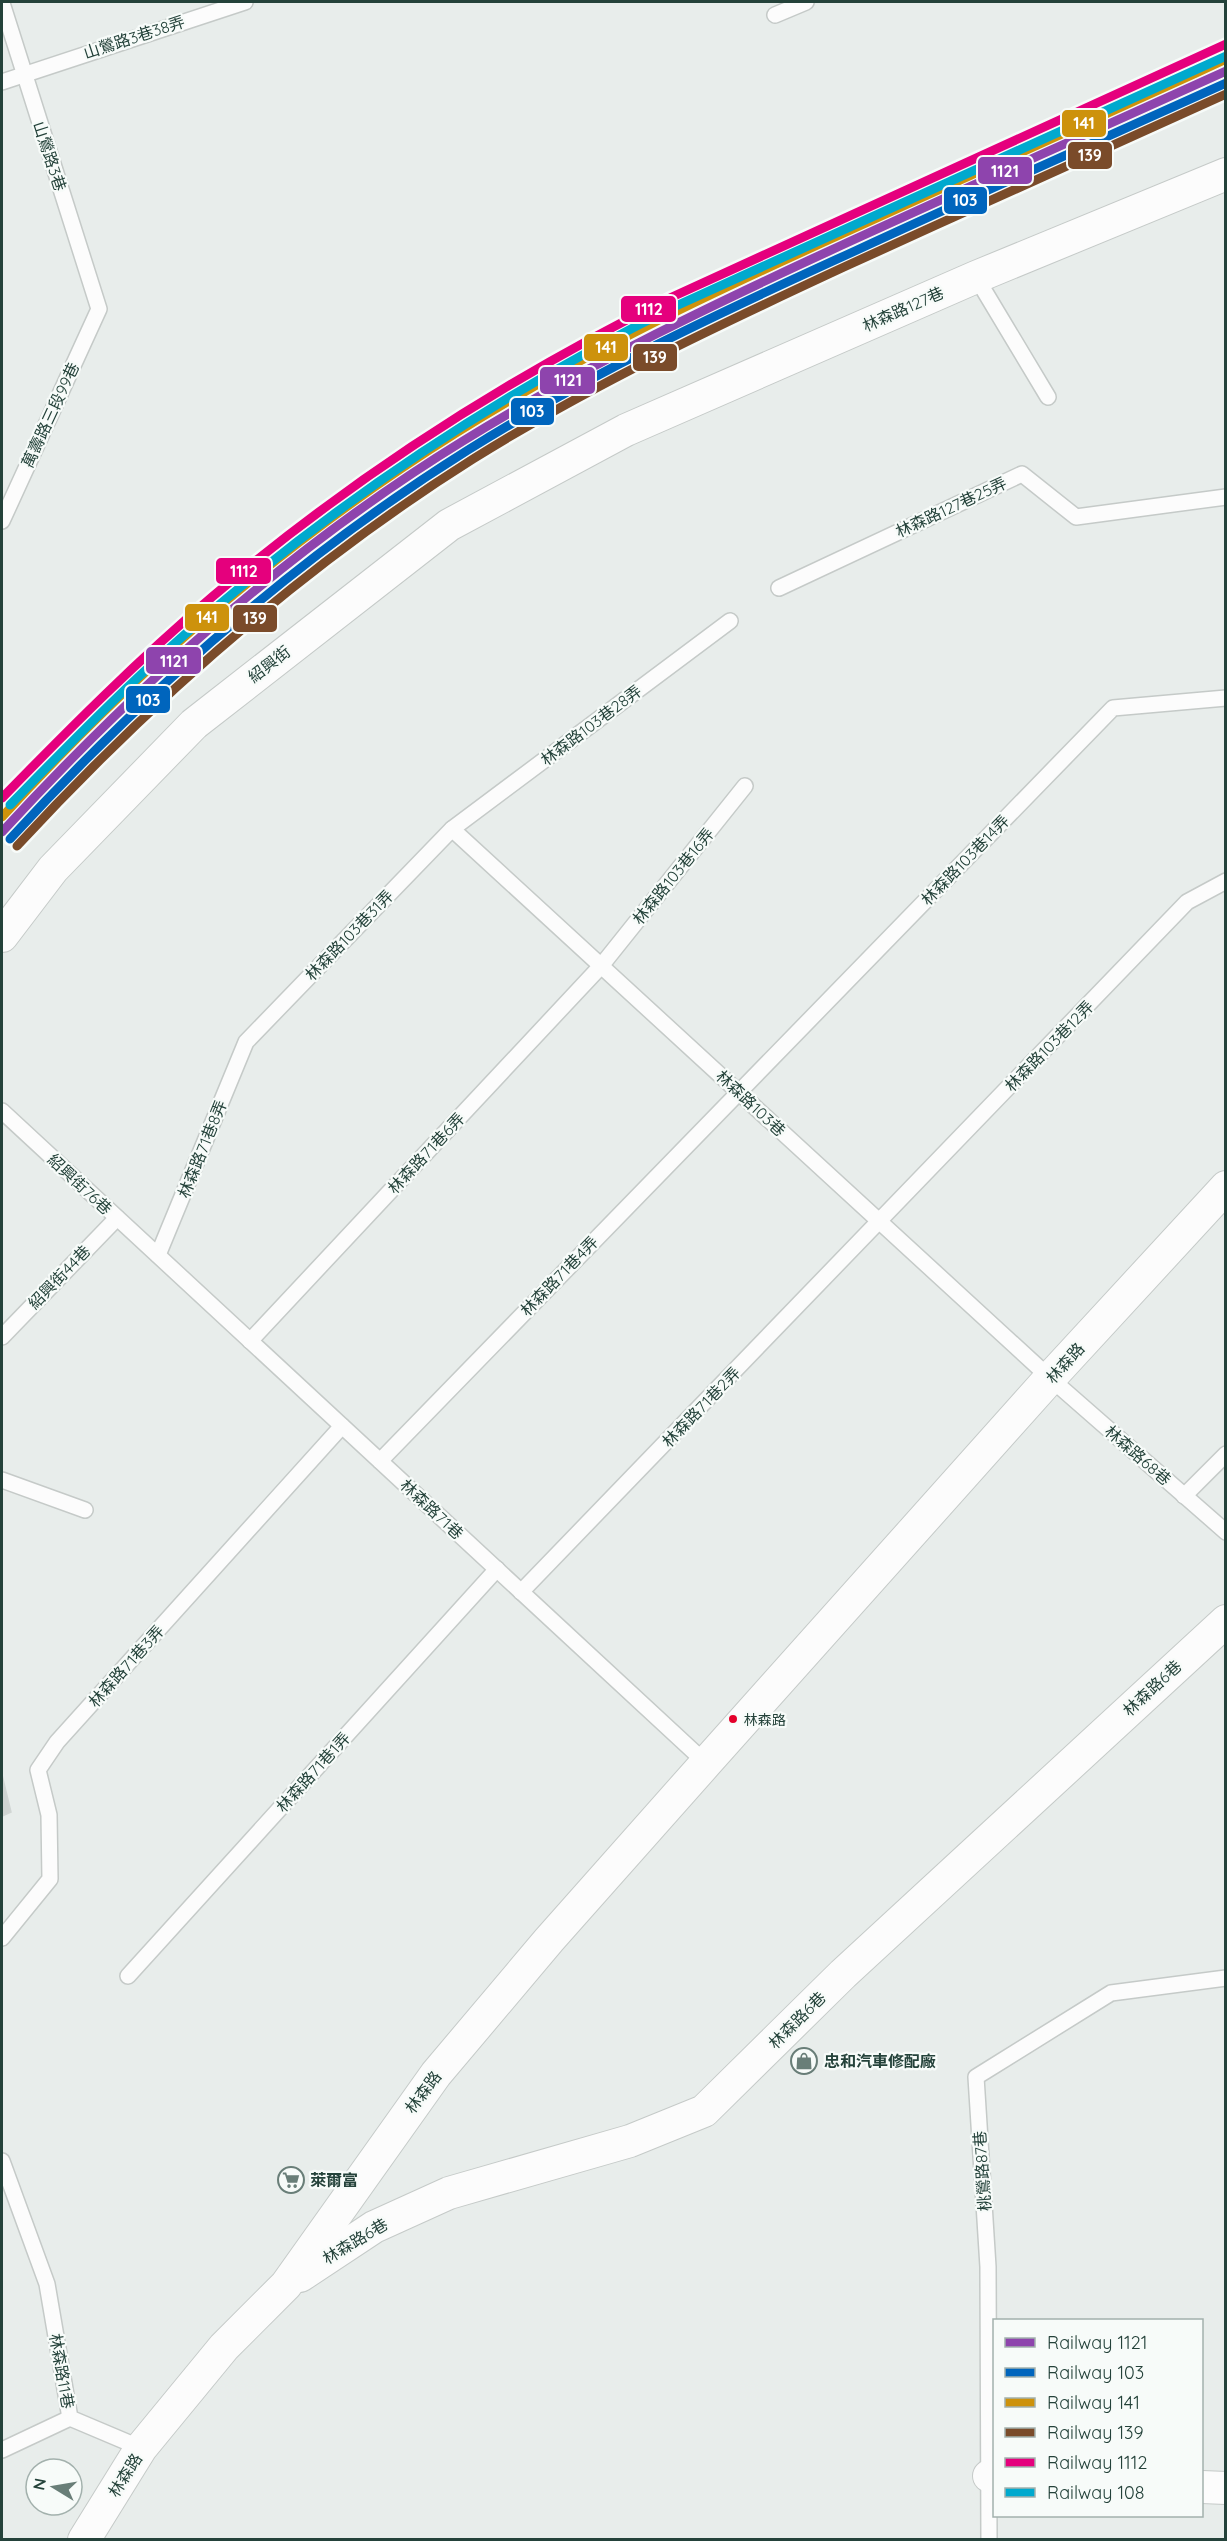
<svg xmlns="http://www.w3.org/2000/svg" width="1227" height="2541" font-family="Quicksand,'Noto Sans TC',sans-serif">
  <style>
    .building { fill: #cfd4d2; stroke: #d1d6d4; stroke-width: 1.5 }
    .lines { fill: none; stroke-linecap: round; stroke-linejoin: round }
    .service-casing { stroke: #c5cac8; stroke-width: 18 }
    .minor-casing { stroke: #c5cac8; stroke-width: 34 }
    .service { stroke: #fcfcfc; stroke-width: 15 }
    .minor { stroke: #fcfcfc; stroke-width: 32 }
    .rail-1-casing { stroke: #f7fbf9; stroke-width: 14 }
    .rail-2-casing { stroke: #f7fbf9; stroke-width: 14 }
    .rail-3-casing { stroke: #f7fbf9; stroke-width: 14 }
    .rail-4-casing { stroke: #f7fbf9; stroke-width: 14 }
    .rail-5-casing { stroke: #f7fbf9; stroke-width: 14 }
    .rail-6-casing { stroke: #f7fbf9; stroke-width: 14 }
    .rail-1 { stroke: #8e44ad; stroke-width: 9 }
    .rail-2 { stroke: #0065bd; stroke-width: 9 }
    .rail-3 { stroke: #cd920c; stroke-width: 9 }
    .rail-4 { stroke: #7a4b2a; stroke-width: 9 }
    .rail-5 { stroke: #e5007d; stroke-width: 9 }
    .rail-6 { stroke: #00a9ce; stroke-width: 9 }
    .bus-dot { fill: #e4002b; stroke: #f7fbf9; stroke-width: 2 }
    .labels { text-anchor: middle; stroke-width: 4.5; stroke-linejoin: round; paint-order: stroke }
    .bus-label { font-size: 14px; fill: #24423a; stroke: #f7fbf9; text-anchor: start }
    .street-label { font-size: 16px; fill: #24423a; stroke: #f7fbf9 }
    .poi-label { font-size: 16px; font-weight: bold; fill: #24423a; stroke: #f7fbf9; text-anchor: start }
    .line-badge { stroke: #f7fbf9; stroke-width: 2 }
    .badge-label { font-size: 16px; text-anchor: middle; font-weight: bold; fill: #fff }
  </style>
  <rect width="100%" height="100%" fill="#e8edeb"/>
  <!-- building -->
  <path class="building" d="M2,1775L11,1812L2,1816Z"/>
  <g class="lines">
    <defs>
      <g id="service">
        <path d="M2,3L99,309L2,521"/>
        <path d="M775,15L806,2"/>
        <path d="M2,82L245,2"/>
        <path d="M976,277L1048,397"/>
        <path d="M779,588L1022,474L1076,517L1226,497"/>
        <path d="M452,829L1050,1378L1226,1532"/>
        <path d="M2,1111L706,1763"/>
        <path d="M158,1255L246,1042L452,829L730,621"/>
        <path d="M2,1337L117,1218"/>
        <path d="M250,1341L601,966L745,786"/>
        <path d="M380,1461L1113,708L1226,698"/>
        <path d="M2,1480L85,1510"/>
        <path d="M1184,1496L1226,1454"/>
        <path d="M521,1592L1187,902L1226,881"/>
        <path d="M2,1938L50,1879L49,1815L38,1770L57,1742L342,1426"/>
        <path d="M128,1976L497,1569"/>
        <path d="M2,2161L47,2284L70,2418L141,2448"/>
        <path d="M2,2450L70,2418"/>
        <path d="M989,2540L988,2267L976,2077L1111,1993L1226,1978"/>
      </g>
      <g id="minor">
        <path d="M2,936L53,869L194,724L449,525L626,430L976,277L1226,174"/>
        <path d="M300,2276L374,2227L449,2193L630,2141L704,2111L843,1974L1226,1621"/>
        <path d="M989,2476H994"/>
        <path d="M1202,2487L1226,2488"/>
        <path d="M84,2540L141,2448L224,2347L286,2285L436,2074L549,1940L706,1763L1050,1378L1226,1187"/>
      </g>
    </defs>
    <!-- service casing -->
    <use href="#service" class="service-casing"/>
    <!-- minor casing -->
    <use href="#minor" class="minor-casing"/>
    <!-- service -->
    <use href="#service" class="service"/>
    <!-- minor -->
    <use href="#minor" class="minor"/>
    <defs>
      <path id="rail-1" d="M2,832C139,683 290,547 463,441C588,364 720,301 853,240C977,183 1101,128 1226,71"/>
      <path id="rail-2" d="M10,839C146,691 297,557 468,450C591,373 723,311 855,251C978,194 1102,139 1226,83"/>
      <path id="rail-3" d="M2,817C136,670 287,539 456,433C580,355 711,293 844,233C969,175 1096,119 1222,61"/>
      <path id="rail-4" d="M17,846C153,699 303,566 473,459C591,385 717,326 844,267C971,209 1098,152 1226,94"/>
      <path id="rail-5" d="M2,798C70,728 138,660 212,597C352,478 508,378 672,297L1226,44"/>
      <path id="rail-6" d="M10,805C77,736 145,667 219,605C358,487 513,387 676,306L1226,56"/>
    </defs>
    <!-- rail-1 casing -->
    <use href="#rail-1" class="rail-1-casing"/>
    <!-- rail-2 casing -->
    <use href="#rail-2" class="rail-2-casing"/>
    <!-- rail-3 casing -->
    <use href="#rail-3" class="rail-3-casing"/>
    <!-- rail-4 casing -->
    <use href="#rail-4" class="rail-4-casing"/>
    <!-- rail-5 casing -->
    <use href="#rail-5" class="rail-5-casing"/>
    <!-- rail-6 casing -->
    <use href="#rail-6" class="rail-6-casing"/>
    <!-- rail-1 -->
    <use href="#rail-1" class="rail-1"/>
    <!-- rail-2 -->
    <use href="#rail-2" class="rail-2"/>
    <!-- rail-3 -->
    <use href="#rail-3" class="rail-3"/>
    <!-- rail-4 -->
    <use href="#rail-4" class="rail-4"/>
    <!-- rail-5 -->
    <use href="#rail-5" class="rail-5"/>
    <!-- rail-6 -->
    <use href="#rail-6" class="rail-6"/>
  </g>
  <!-- icons -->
  <defs>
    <symbol id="shop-ring" viewBox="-11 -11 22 22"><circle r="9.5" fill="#f7fbf9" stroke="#697e78" stroke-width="1.5"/><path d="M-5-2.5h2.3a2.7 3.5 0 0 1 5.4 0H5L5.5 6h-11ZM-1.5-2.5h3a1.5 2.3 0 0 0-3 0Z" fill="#697e78"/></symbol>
    <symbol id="supermarket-ring" viewBox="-11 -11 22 22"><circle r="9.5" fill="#f7fbf9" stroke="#697e78" stroke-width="1.5"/><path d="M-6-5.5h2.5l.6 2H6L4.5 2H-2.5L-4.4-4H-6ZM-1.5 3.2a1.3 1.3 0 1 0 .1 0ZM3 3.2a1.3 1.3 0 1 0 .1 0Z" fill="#697e78"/></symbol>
  </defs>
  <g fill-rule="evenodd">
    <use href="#shop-ring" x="789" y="2046" width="30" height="30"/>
    <use href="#supermarket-ring" x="276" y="2165" width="30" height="30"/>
  </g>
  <!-- markers -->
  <circle class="bus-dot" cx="733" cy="1719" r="5"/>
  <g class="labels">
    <!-- bus labels -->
    <g class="bus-label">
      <text x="744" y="1725">林森路</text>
    </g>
    <!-- street labels -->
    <g class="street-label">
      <text transform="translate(134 37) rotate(-18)" y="6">山鶯路3巷38弄</text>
      <text transform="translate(50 156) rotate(72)" y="6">山鶯路3巷</text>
      <text transform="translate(903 309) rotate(-24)" y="6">林森路127巷</text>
      <text transform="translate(50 415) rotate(-65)" y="6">萬壽路三段99巷</text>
      <text transform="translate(951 507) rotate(-25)" y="6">林森路127巷25弄</text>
      <text transform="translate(269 664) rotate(-38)" y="6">紹興街</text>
      <text transform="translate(591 725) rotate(-37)" y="6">林森路103巷28弄</text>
      <text transform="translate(965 860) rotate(-46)" y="6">林森路103巷14弄</text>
      <text transform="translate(673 876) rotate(-51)" y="6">林森路103巷16弄</text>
      <text transform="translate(349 935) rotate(-46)" y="6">林森路103巷31弄</text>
      <text transform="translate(1049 1046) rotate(-46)" y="6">林森路103巷12弄</text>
      <text transform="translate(751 1103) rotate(43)" y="6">林森路103巷</text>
      <text transform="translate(202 1149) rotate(-68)" y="6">林森路71巷8弄</text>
      <text transform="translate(426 1153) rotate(-47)" y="6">林森路71巷6弄</text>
      <text transform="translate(80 1184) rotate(43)" y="6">紹興街76巷</text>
      <text transform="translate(559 1276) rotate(-46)" y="6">林森路71巷4弄</text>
      <text transform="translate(59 1277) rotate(-46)" y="6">紹興街44巷</text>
      <text transform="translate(1065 1363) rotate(-48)" y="6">林森路</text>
      <text transform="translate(701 1407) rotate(-46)" y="6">林森路71巷2弄</text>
      <text transform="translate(1138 1455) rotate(41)" y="6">林森路68巷</text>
      <text transform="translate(432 1509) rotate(43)" y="6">林森路71巷</text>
      <text transform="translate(126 1666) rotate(-48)" y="6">林森路71巷3弄</text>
      <text transform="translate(1152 1688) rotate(-43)" y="6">林森路6巷</text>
      <text transform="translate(313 1772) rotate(-48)" y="6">林森路71巷1弄</text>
      <text transform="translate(797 2020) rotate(-45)" y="6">林森路6巷</text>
      <text transform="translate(423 2092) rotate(-53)" y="6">林森路</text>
      <text transform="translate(982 2171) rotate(-94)" y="6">桃鶯路87巷</text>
      <text transform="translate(355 2241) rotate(-31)" y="6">林森路6巷</text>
      <text transform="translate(62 2371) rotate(80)" y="6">林森路11巷</text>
      <text transform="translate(125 2475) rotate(-58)" y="6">林森路</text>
    </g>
    <!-- poi labels -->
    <g class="poi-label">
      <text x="824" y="2067">忠和汽車修配廠</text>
      <text x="310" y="2186">萊爾富</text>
    </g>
  </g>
  <g class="line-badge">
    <rect x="1061" y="109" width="46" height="29" rx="6" fill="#cd920c"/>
    <rect x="1067" y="141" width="46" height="29" rx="6" fill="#7a4b2a"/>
    <rect x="977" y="156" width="56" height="29" rx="6" fill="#8e44ad"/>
    <rect x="943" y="186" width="45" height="29" rx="6" fill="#0065bd"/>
    <rect x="620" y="295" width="57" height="28" rx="6" fill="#e5007d"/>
    <rect x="583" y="333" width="46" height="29" rx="6" fill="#cd920c"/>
    <rect x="632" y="343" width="46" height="29" rx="6" fill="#7a4b2a"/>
    <rect x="539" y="366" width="57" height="29" rx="6" fill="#8e44ad"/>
    <rect x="510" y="397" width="45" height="29" rx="6" fill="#0065bd"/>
    <rect x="215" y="557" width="57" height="28" rx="6" fill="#e5007d"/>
    <rect x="184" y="603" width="46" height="29" rx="6" fill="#cd920c"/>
    <rect x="232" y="604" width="46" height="29" rx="6" fill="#7a4b2a"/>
    <rect x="145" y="646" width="57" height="29" rx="6" fill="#8e44ad"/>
    <rect x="125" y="685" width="46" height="29" rx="6" fill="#0065bd"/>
  </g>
  <g class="badge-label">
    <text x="1084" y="129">141</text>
    <text x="1090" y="161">139</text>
    <text x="1005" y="177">1121</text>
    <text x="965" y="206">103</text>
    <text x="649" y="315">1112</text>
    <text x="606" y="353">141</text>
    <text x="655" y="363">139</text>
    <text x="568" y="386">1121</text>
    <text x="532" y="417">103</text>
    <text x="244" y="577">1112</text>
    <text x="207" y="623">141</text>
    <text x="255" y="624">139</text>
    <text x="174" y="667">1121</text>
    <text x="148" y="706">103</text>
  </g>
  <!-- border -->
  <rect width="1227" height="2541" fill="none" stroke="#24423a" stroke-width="6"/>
  <!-- legend -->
  <rect x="993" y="2319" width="210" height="198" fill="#f7fbf9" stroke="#a3b1ad" stroke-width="1.5"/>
  <rect x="1005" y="2338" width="30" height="9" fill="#8e44ad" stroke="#a3b1ad" stroke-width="1.5"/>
  <text x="1047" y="2349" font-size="18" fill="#24423a">Railway 1121</text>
  <rect x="1005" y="2368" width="30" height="9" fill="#0065bd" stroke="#a3b1ad" stroke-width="1.5"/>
  <text x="1047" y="2379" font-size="18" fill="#24423a">Railway 103</text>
  <rect x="1005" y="2398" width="30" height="9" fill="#cd920c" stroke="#a3b1ad" stroke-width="1.5"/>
  <text x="1047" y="2409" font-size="18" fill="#24423a">Railway 141</text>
  <rect x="1005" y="2428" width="30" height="9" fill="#7a4b2a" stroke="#a3b1ad" stroke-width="1.5"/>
  <text x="1047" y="2439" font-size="18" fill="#24423a">Railway 139</text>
  <rect x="1005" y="2458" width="30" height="9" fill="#e5007d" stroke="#a3b1ad" stroke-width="1.5"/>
  <text x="1047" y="2469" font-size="18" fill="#24423a">Railway 1112</text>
  <rect x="1005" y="2488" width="30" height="9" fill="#00a9ce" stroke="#a3b1ad" stroke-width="1.5"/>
  <text x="1047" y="2499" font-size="18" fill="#24423a">Railway 108</text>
  <!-- north arrow -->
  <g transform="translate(54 2487) rotate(281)"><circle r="28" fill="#f7fbf9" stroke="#a3b1ad" stroke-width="1.5"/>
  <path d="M0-4.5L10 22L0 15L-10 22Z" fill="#697e78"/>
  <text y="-9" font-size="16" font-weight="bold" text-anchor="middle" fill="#24423a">N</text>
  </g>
</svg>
